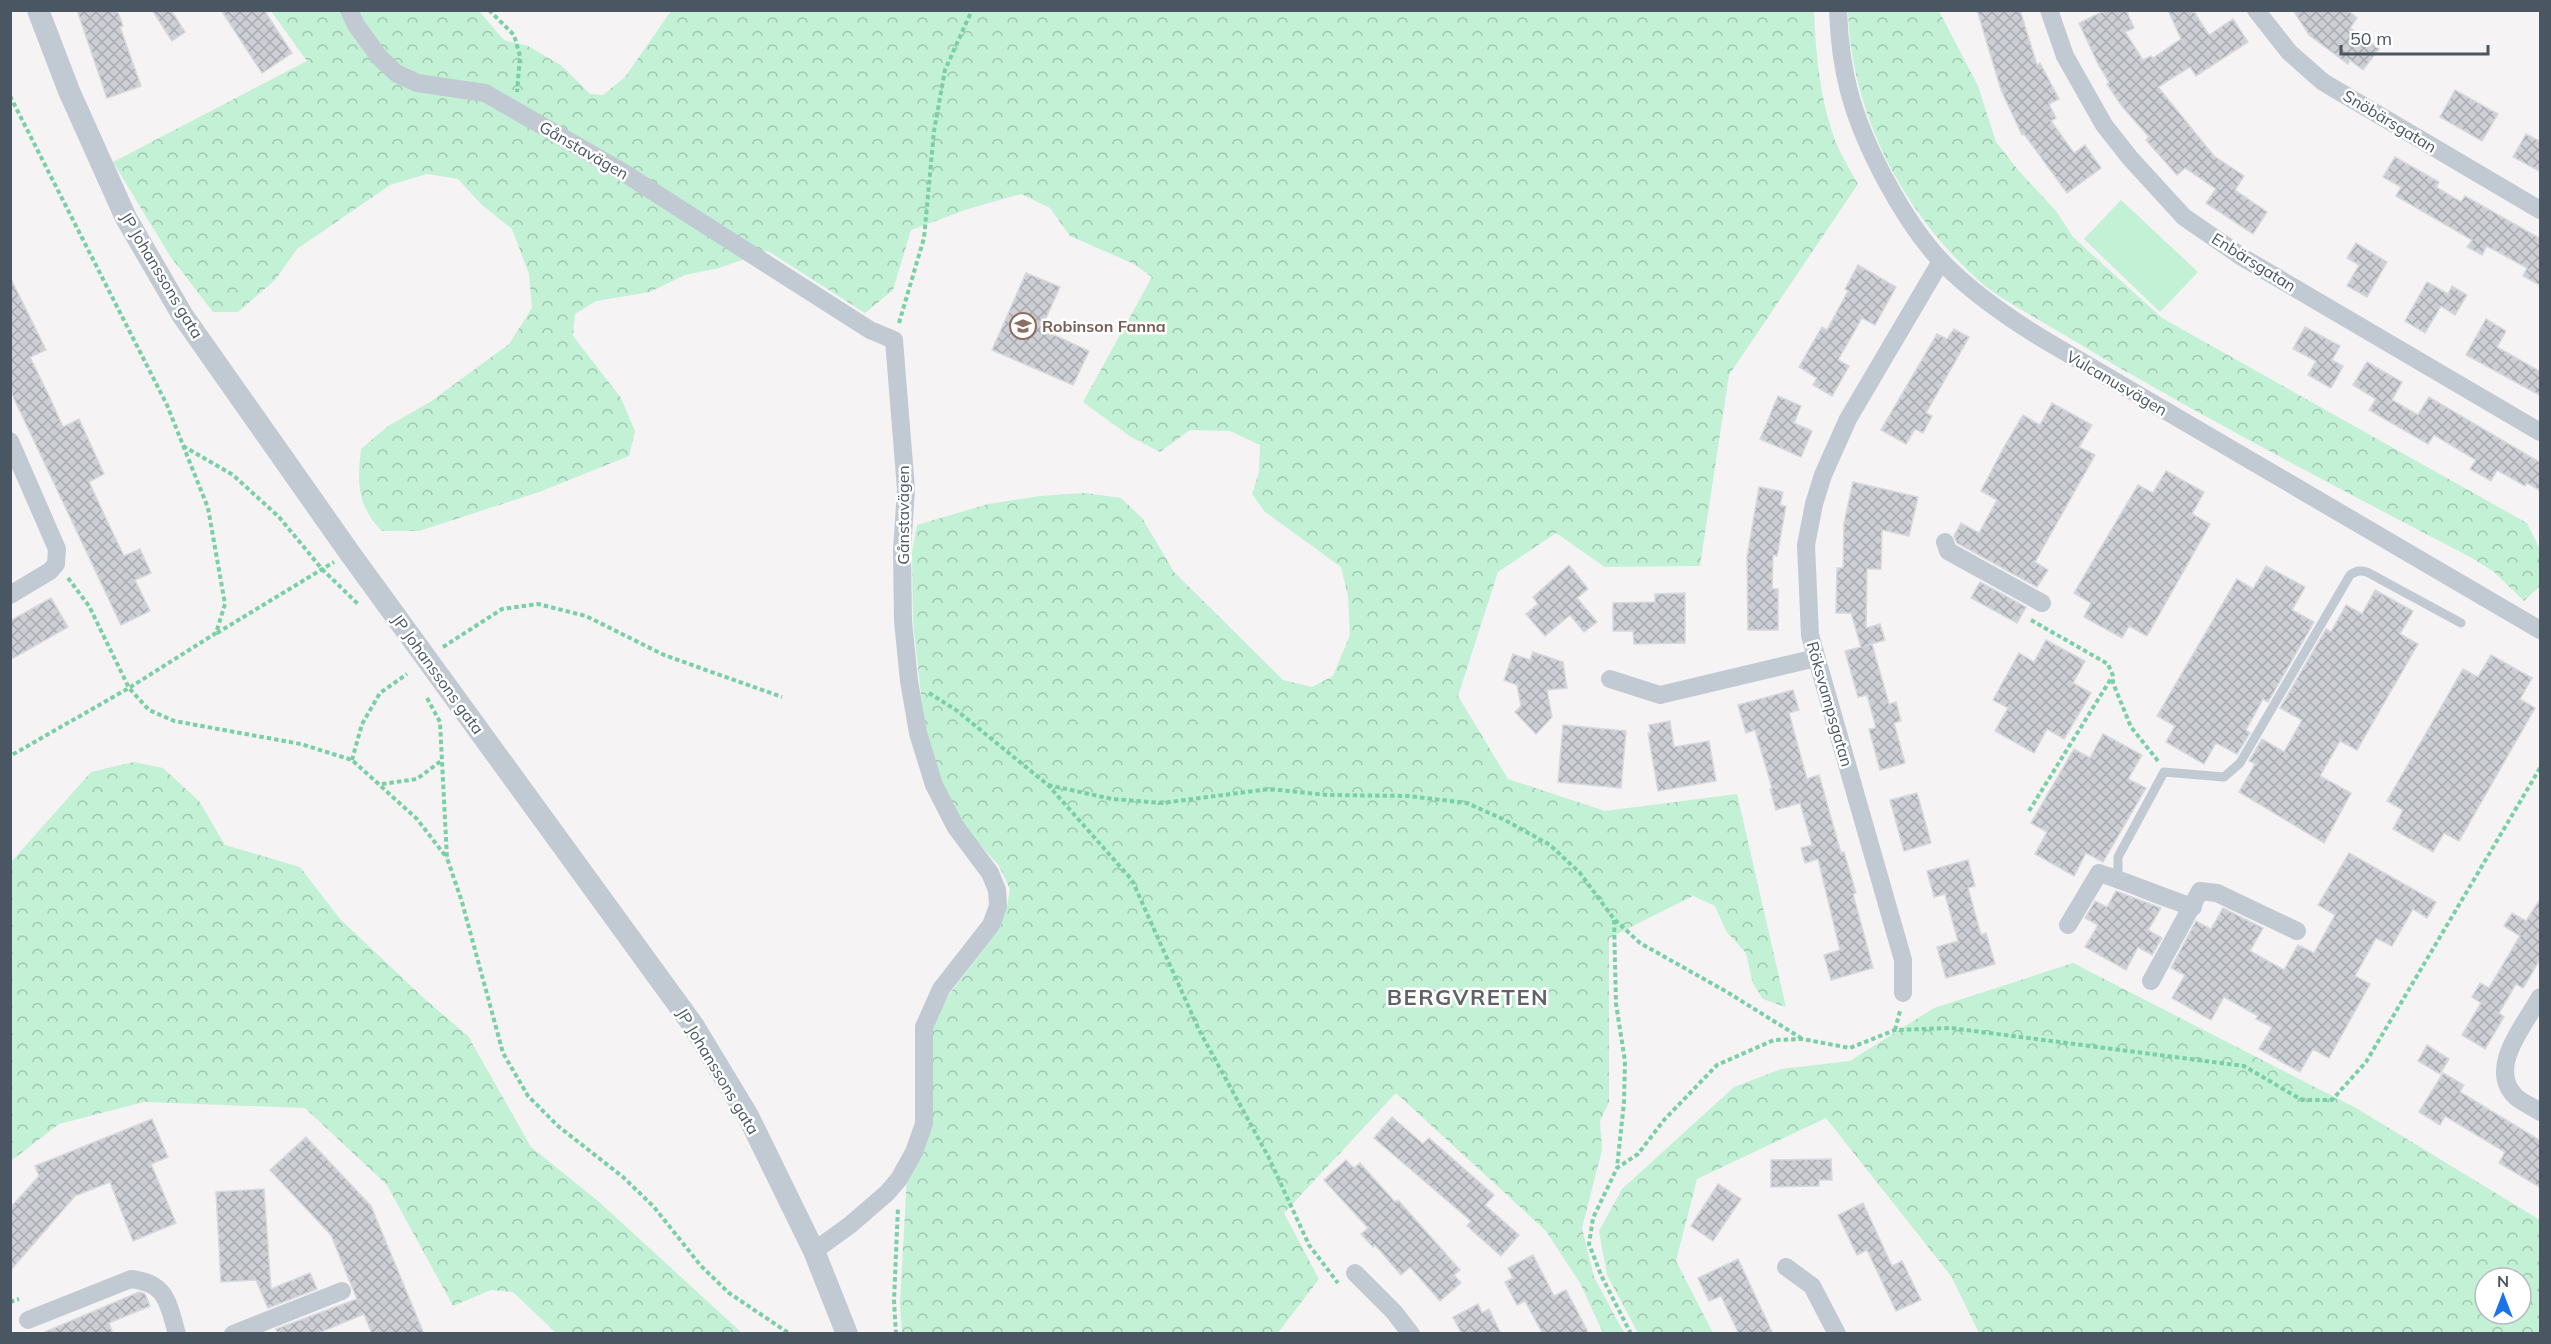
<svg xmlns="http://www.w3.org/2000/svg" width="2551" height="1344" font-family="Mulish,sans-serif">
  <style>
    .green { fill: #c3f1d5 }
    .forest { fill: url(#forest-crowns); fill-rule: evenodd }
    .building { fill: url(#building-cross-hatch); stroke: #d7d9de; stroke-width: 1.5 }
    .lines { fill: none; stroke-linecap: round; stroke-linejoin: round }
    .path { stroke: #7ad0a6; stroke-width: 4; stroke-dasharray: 4.5 3; stroke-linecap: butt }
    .service { stroke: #c1cad2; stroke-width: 9 }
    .minor { stroke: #c1cad2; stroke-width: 18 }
    .tertiary { stroke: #c1cad2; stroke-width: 22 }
    .labels { text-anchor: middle; stroke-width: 5; stroke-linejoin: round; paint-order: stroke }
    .street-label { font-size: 16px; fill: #4a5661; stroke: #fff }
    .education-label { font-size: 16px; font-weight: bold; fill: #785e54; stroke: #fff; text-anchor: start }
    .district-label { font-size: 22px; font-weight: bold; letter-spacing: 1.5px; fill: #5f6368; stroke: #fff }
  </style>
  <defs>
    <pattern id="forest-crowns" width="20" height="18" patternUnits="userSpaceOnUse" patternTransform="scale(1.5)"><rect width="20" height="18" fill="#c3f1d5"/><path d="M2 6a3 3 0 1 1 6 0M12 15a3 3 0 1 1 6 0" fill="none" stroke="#a0c6b0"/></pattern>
    <pattern id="building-cross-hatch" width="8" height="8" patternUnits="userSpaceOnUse" patternTransform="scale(1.5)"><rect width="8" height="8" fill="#cdcfd5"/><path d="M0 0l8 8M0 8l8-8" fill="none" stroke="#a8abb0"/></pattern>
  </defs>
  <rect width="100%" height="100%" fill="#f5f3f3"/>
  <!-- green -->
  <path class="green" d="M2121,200L2198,272L2160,312L2084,239Z"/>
  <!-- forest -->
  <g class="forest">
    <path d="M271,11H479L504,40L528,46L562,66L590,94L603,95L625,77L671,11H1814C1816,56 1820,104 1838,147C1844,160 1851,172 1858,184L1729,375L1700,566L1605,567L1556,533L1498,572L1458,696L1508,779L1605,811L1737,794L1786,1007L1763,999L1753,984L1746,953L1726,931L1715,906L1693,896L1609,938V1102L1600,1121L1602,1150L1582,1228L1594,1277L1624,1333H1603L1580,1283L1546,1231L1396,1093L1284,1213L1319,1279L1278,1333H902L900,1302L907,1177L933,1127L931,1029L948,996L995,934L1007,907L1010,889L999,866L962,824L942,783L925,732L913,621L912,552L917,525L988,504L1040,496L1086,493L1121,498L1142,518L1174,572L1283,680L1312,687L1333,676L1350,635L1348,596L1341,567L1265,512L1252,494L1259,472L1260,445L1230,431L1190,430L1160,452L1131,437L1083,402L1152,277L1134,264L1070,236L1050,208L1021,194L968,209L911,230L893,290L865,313L768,251L719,268L685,275L650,292L596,301L575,314L573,336L621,398L635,431L629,456L539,492L419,531H382C357,506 357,483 361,449L388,426L430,402L509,344L532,308L529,274L512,229L481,204L458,179L427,174L390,185L297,249L275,280L238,312H213L170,256L113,162L307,61Z"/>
    <path d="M1848,11H1939L1978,86L1996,142L2019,171L2056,211L2073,237L2162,318L2527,523L2540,550V586L2524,601L2494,572L2472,558C2351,495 2231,432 2113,364C2085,347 2056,330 2027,313C2009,302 1990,292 1975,277C1901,209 1851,112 1848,11Z"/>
    <path d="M134,762L163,768L199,801L225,845L300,867L340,919L427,1001L468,1036L531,1147L598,1201L742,1333H556L513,1292L491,1290L453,1306L387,1185L305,1108L144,1102L59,1124L11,1161V862L91,772Z"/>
    <path d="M2073,963L2356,1108L2540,1220V1333H1979L1951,1276L1826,1118L1697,1179L1676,1261L1713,1333H1638L1607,1275L1599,1231L1622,1189L1734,1087L1781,1069L1850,1061L1934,1008ZM2485,1278H2521V1314H2485Z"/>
  </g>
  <!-- building -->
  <g class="building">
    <path d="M77,10H117L123,26L120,27L141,86L107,98Z"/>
    <path d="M152,10H171L185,32L172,41Z"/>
    <path d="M221,10H264L292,53L262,73Z"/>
    <path d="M1977,10H2020L2037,65L2040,63L2059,99L2049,104L2056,118L2051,121L2074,153L2085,145L2101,168L2067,193L2024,134L2022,135L2001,90Z"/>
    <path d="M2106,10H2126L2134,28L2125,32L2143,60L2151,56L2153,58L2181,39L2168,10H2193L2209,35L2233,19L2248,42L2196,76L2190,67L2158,87L2214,156L2244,176L2235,190L2267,212L2253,234L2206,203L2216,189L2185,168L2177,175L2146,140L2149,137L2121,105L2107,84L2109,82L2099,66L2079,23Z"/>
    <path d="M2293,10H2347L2357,18L2350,28L2379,49L2363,70L2350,60L2348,64L2309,35Z"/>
    <path d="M2455,90L2498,114L2482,141L2440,117Z"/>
    <path d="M2526,134L2541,142V172L2513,157Z"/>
    <path d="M2395,157L2439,182L2436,187L2461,202L2465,196L2541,239V286L2523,276L2527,268L2487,246L2482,255L2467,247L2472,240L2396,196L2401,187L2383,177Z"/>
    <path d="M2356,243L2387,262L2367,297L2347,286L2359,265L2347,258Z"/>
    <path d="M1858,265L1896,287L1875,325L1862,318L1838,360L1849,366L1832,396L1813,385L1817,378L1799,367L1822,327L1827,330L1848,291L1845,289Z"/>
    <path d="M1026,273L1060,287L1041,329L1089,351L1073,385L992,350Z"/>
    <path d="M10,277L46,350L30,357L50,398L63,427L79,419L104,474L89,482L109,525L124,556L140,549L151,573L135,580L150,611L121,625L10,390Z"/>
    <path d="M2427,282L2448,294L2452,286L2467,295L2455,315L2441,306L2425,333L2405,321Z"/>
    <path d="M2486,319L2506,331L2497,347L2541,372V396L2466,355Z"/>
    <path d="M2305,327L2340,346L2332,360L2343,366L2331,388L2308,375L2316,361L2293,349Z"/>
    <path d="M1954,329L1969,337L1926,413L1932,416L1923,433L1915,429L1906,444L1881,430L1937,334L1947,339Z"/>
    <path d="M2367,362L2402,382L2392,400L2418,415L2429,397L2541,463V491L2527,483L2525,486L2497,470L2491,481L2470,469L2476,460L2434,435L2428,444L2369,410L2376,399L2353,385Z"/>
    <path d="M1778,396L1801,406L1794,423L1812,431L1801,457L1760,439Z"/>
    <path d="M2052,403L2092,425L2079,447L2095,455L2035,562L2048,570L2037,587L1957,543L1954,536L1961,523L1979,533L1997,500L1981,491L2004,447L2023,415L2040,425Z"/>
    <path d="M2166,471L2204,492L2192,514L2210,524L2147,636L2129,626L2122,638L2084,617L2091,603L2074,593L2138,485L2153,493Z"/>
    <path d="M1853,482L1918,497L1909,536L1882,530L1881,569H1867L1866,628L1880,624L1885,640L1865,646L1872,644L1889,704L1896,702L1901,721L1894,723L1905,763L1880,770L1869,729L1876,728L1867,695L1858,697L1845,651L1861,647L1851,613H1836L1837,568H1843L1844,523Z"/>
    <path d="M1759,487L1783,492L1780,505L1786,506L1777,556L1773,555L1772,589H1778V630H1748L1747,557Z"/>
    <path d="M1569,565L1588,589L1577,598L1597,622L1584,632L1570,615L1545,636L1526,614L1538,604L1533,597Z"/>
    <path d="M2266,566L2305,587L2292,610L2314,622L2268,702L2263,699L2246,730L2250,733L2237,754L2216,743L2204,764L2166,742L2175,726L2157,716L2237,579L2253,589Z"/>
    <path d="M1980,582L2026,607L2017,623L1971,598Z"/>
    <path d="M2375,590L2413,611L2400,634L2418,644L2357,750L2340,741L2320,776L2351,793L2324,843L2239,792L2255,764L2249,761L2262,739L2284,752L2302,720L2280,708L2326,629L2331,632L2346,605L2362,614Z"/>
    <path d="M1685,593V643L1634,644L1633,631H1613V603L1655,602V594Z"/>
    <path d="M51,598L68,627L10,660V621Z"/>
    <path d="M2046,640L2085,661L2073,683L2091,693L2064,739L2047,729L2034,753L1995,731L2008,708L1993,700L2019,653L2034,662Z"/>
    <path d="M1533,652L1563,662L1567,688L1547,690L1552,717L1536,734L1515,712L1521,706L1517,685L1504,680L1513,654L1530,660Z"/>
    <path d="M2491,655L2532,678L2520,699L2535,708L2459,841L2444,833L2433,852L2393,829L2403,810L2387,801L2463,669L2478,677Z"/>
    <path d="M1793,690L1799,710L1789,713L1807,779L1819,775L1841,853L1844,852L1856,893L1853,894L1873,968L1831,980L1824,955L1840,950L1818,859L1805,863L1801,848L1812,845L1800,803L1776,810L1770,789L1772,788L1755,730L1746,733L1738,705Z"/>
    <path d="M1670,721L1674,747L1709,741L1716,781L1658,791L1648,733H1651L1649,725Z"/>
    <path d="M1563,725L1626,731L1621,788L1558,782Z"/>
    <path d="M2103,734L2142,755L2128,779L2146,788L2103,862L2086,853L2074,876L2035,854L2047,832L2031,823L2074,749L2090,758Z"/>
    <path d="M1917,793L1931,843L1904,851L1890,800Z"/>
    <path d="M2349,853L2436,902L2427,918L2413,909L2392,946L2376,938L2355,976L2370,984L2329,1058L2313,1049L2300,1072L2259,1049L2272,1027L2256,1019L2258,1016L2224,997L2211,1020L2172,998L2185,975L2171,968L2196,921L2211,929L2223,908L2263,928L2250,951L2284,970L2298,945L2314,953L2335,915L2318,905Z"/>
    <path d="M1968,860L1975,886L1968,888L1981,935L1986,933L1995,964L1946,978L1937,947L1958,941L1945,894L1934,897L1927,871Z"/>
    <path d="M2116,891L2161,908L2148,930L2162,938L2152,955L2138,947L2126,970L2085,947L2098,925L2085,918L2095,901L2107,907Z"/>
    <path d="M2541,898V958L2523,988L2516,984L2499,1013L2504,1017L2485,1049L2462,1035L2481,1003L2472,997L2480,983L2489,988L2520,936L2504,926L2512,913L2526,921Z"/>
    <path d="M2427,1045L2449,1059L2440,1074L2418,1061Z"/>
    <path d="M2443,1073L2464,1085L2460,1092L2541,1141V1188L2499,1163L2505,1152L2445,1116L2440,1125L2419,1112Z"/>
    <path d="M1392,1117L1423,1144L1429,1138L1494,1195L1485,1205L1519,1235L1501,1256L1467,1226L1471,1221L1374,1138Z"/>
    <path d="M152,1119L168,1157L151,1164L176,1223L133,1241L110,1182L75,1196L10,1271V1208L39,1176L35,1166Z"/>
    <path d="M306,1137L371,1206L424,1334H372L364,1314L316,1334H278L276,1329L357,1299L331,1235L270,1170Z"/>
    <path d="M1831,1159L1832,1180H1819V1186L1771,1187V1160Z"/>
    <path d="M1346,1160L1354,1168L1360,1163L1395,1202L1398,1200L1460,1270L1454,1275L1461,1283L1440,1301L1410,1267L1401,1275L1375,1245L1373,1247L1361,1234L1368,1228L1324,1180Z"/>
    <path d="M1718,1184L1741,1199L1713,1241L1691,1226Z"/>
    <path d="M264,1189L271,1289L310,1273L317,1289L268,1308L256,1280L221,1282L216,1192Z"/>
    <path d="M1863,1203L1892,1266L1902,1261L1921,1300L1896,1311L1867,1250L1857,1255L1838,1215Z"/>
    <path d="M1533,1255L1554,1296L1566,1290L1589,1334H1543L1525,1301L1517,1305L1505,1282L1513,1278L1508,1268Z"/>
    <path d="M1738,1259L1773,1334H1739L1721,1296L1709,1301L1698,1278Z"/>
    <path d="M139,1292L145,1294L150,1306L109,1323L113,1334H40Z"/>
    <path d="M1478,1304L1482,1313L1489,1309L1501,1334H1462L1453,1317Z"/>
  </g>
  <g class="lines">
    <!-- path -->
    <g class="path">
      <path d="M489,10L514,35L520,56L517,92"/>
      <path d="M10,96L167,405L208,508L225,604L216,633L129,688L10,756"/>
      <path d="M899,323L924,238L934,131L945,70L972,10"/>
      <path d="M183,446L233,475L279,517L322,569L359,605"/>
      <path d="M68,578L89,606L129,688L149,710L174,721L301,744L352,760L417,819L447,858"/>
      <path d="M2031,620L2108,664L2113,676V683L2131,727L2158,761"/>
      <path d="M217,633L334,562"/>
      <path d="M443,647L502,609L538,604L586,616L664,655L782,697"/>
      <path d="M929,693L956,710L1048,785L1132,880L1199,1030L1268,1156L1309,1245L1338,1283"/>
      <path d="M427,698L440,722L447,858L462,902L503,1053L528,1096L558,1126L623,1177L654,1207L701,1266L729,1293L790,1334"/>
      <path d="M352,760L362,724L380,693L407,674"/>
      <path d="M382,784L417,779L441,761"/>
      <path d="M1048,785L1112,799L1162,803L1269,789L1328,795L1408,796L1467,803L1505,820L1550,845L1580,873L1614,919L1640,943L1727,992L1801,1038"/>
      <path d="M2029,811L2112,677"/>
      <path d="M1614,920L1616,1004L1625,1061L1624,1102L1617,1168"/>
      <path d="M1895,1030L1900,1011"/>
      <path d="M10,1302L19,1299"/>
      <path d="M896,1334L894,1301L898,1207"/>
      <path d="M1631,1334L1601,1275L1589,1244L1593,1218L1617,1168L1638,1154L1664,1120L1717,1065L1774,1040L1802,1039L1850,1048L1895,1030L1951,1028L2244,1066L2302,1100H2332L2366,1062L2540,768"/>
    </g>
    <!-- service -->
    <path class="service" d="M2118,879V857L2164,772L2224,777L2240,763L2350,575C2356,571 2359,570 2367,572L2461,623"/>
    <!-- minor -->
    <g class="minor">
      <path d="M349,10L356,25L380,58L396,73L417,83L485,93L621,171L870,330L894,340L906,489L902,551L903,621L909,681L918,733L934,785L955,826L990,873L997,890L998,906L991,925L941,989L924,1027V1124L914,1152L899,1179L887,1193L850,1225L814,1251"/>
      <path d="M1838,10C1839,38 1842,65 1849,91C1863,145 1904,222 1942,262C1975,296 2014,322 2055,346L2540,630"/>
      <path d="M2049,10L2065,56L2104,125L2130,158L2184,217L2242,257L2540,432"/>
      <path d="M2256,10L2289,52L2323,82L2540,210"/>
      <path d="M10,441L57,549L56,564L50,571L10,595"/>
      <path d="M1945,542L1948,551L2042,603"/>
      <path d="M1610,679L1660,695L1816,658"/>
      <path d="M2068,925L2099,873C2131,883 2161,897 2193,907"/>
      <path d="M2151,981L2200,891L2217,893L2297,931"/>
      <path d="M1903,993V960L1810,635L1806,545L1814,504L1823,475L1848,419L1941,261"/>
      <path d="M2540,997C2525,1025 2486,1068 2516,1097C2523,1103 2533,1107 2540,1112"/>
      <path d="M1786,1267L1812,1286L1837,1334"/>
      <path d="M1355,1273L1394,1312L1411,1334"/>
      <path d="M28,1320L131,1279C167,1283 168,1303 177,1334"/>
      <path d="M233,1334L342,1291"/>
    </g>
    <!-- tertiary -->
    <path class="tertiary" d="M38,10L69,91L126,218L183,316L349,552L693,1025L748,1116L814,1251L847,1334"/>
  </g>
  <!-- icons -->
  <defs>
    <symbol id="school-ring" viewBox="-11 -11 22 22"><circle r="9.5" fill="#fff" stroke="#8d6e63" stroke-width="1.5"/><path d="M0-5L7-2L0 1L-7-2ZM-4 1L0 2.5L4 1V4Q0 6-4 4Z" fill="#8d6e63"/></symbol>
  </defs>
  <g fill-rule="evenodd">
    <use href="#school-ring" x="1008" y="311" width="30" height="30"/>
  </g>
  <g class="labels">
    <!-- street labels -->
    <g class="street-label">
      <text transform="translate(2390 121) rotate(31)" y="6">Snöbärsgatan</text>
      <text transform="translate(584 150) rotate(30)" y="6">Gånstavägen</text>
      <text transform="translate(2254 262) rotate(32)" y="6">Enbärsgatan</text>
      <text transform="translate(162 275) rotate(59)" y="6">JP Johanssons gata</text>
      <text transform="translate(2117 383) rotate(30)" y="6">Vulcanusvägen</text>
      <text transform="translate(903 515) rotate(-90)" y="6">Gånstavägen</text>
      <text transform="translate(438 674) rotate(54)" y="6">JP Johanssons gata</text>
      <text transform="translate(1830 704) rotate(74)" y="6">Röksvampsgatan</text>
      <text transform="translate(718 1071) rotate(59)" y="6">JP Johanssons gata</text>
    </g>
    <!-- education labels -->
    <g class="education-label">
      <text x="1042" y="332">Robinson Fanna</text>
    </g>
    <!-- district labels -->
    <g class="district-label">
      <text x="1468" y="1005">BERGVRETEN</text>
    </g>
  </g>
  <!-- border -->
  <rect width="2551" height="1344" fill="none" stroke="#4a5661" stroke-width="24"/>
  <!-- north arrow -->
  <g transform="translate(2503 1296)"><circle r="28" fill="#ffffff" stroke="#b7bbc0" stroke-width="1.5"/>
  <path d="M0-4.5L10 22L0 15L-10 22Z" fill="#1a73e8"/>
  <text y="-9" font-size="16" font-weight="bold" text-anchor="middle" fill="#4a5661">N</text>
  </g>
  <!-- scale -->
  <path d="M2341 45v9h147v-9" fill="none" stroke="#4a5661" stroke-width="3"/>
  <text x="2350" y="45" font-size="18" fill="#4a5661" stroke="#ffffff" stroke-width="4.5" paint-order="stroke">50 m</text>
</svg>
